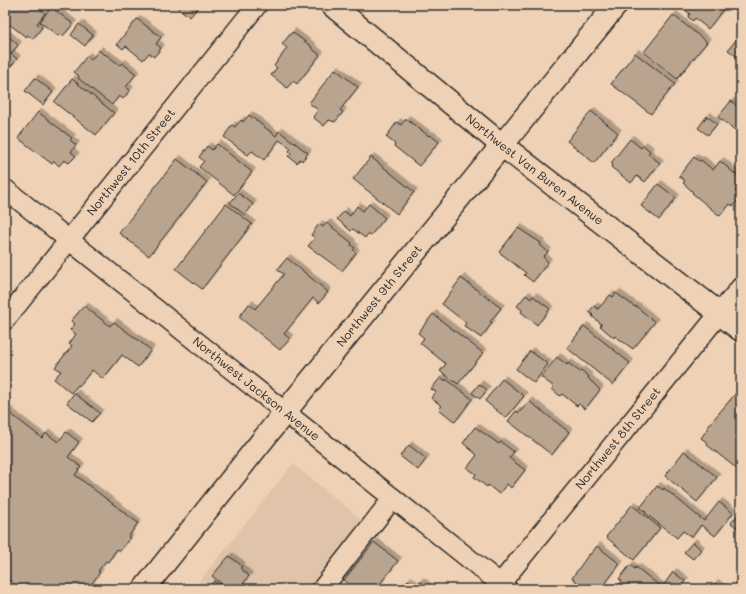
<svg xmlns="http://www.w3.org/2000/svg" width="746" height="594" font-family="Mali,sans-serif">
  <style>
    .built { fill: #dfc4aa }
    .building { fill: #b9a48f; stroke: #2b2b2b; filter: url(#shadow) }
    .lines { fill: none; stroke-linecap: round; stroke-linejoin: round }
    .minor-casing { stroke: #2b2b2b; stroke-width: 22 }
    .major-casing { stroke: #2b2b2b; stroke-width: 25 }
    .minor { stroke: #efd2b5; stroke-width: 19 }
    .major { stroke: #efd2b5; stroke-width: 22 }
    .labels { text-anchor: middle; stroke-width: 3; stroke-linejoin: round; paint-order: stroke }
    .street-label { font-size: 12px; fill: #2b2b2b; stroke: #efd2b5 }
  </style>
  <defs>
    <filter id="shadow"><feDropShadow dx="3.5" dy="-3.5" stdDeviation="0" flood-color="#0004"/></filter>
  </defs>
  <rect width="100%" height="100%" fill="#efd2b5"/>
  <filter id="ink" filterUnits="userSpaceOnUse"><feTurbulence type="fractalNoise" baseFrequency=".025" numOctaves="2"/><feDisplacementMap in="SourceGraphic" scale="8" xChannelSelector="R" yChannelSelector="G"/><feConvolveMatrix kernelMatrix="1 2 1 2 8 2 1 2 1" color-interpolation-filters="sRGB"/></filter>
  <g filter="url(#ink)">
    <!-- built -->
    <path class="built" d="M293,464L367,524L314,589H193Z"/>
    <!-- building -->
    <g class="building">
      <path d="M5,5H42L39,8L45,13L37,24L42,27L33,39L27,35L26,37L5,21Z"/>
      <path d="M174,5H200L190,17Z"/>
      <path d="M685,5H725L726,6L708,29L695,18L693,21L688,17L690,14L683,8Z"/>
      <path d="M51,7L73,24L63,36L60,34L58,36L40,22Z"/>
      <path d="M673,15L707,42L677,79L644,52Z"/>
      <path d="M137,19L161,37L156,44L161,48L154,57L149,53L143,60L126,46L123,49L117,44Z"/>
      <path d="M79,24L93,35L85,46L71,35Z"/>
      <path d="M292,32L312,47L311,48L320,55L297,84L293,81L287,88L271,75L277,68L274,66L287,48L282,44Z"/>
      <path d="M5,33L18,45L11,54L17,59L11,66L5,60Z"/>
      <path d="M736,40L741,44V60L728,50Z"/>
      <path d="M99,50L104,55L105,54L120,65L122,63L136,74L126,87L130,90L123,99L119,96L112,105L78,78L79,76L74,72L87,56L91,60Z"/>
      <path d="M635,53L675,84L651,114L611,84Z"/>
      <path d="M335,69L358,87L340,110L343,112L335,122L329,120L324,126L313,117L318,110L309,103Z"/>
      <path d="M35,78L53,92L43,105L25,91Z"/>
      <path d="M72,79L114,113L96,135L54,102Z"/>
      <path d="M731,101L741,109V131L739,133L718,117Z"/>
      <path d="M591,111L618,133L594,163L567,141Z"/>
      <path d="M38,112L72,138L70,140L76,145L71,152L76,156L69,163L64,160L59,166L54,161L52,164L18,138Z"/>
      <path d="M249,115L276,136L279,131L308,153L302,161L300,159L297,163L288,156L291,153L289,151L291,148L279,140L264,160L252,151L248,155L224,137L232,125L235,127L241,120L243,122Z"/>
      <path d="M707,116L717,124L708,135L698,128Z"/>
      <path d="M406,119L429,136L430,135L439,142L419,166L394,146L395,144L386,137L397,122L401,125Z"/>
      <path d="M630,139L641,148L643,145L650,151L648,154L660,163L645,182L637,176L631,183L611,167L613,165L611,163Z"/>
      <path d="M217,144L252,172L234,195L199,167L204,161L199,157L207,146L212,150Z"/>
      <path d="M371,157L414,192L397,214L353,179Z"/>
      <path d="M694,157L699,161L701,160L713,170L720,161L741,179V183L735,191L741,197L733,206L730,204L720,216L692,193L693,192L683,183L685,181L679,176Z"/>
      <path d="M177,159L207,182L149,256L119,233Z"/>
      <path d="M658,184L676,198L659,220L641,206Z"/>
      <path d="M238,193L253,204L245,215L230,203Z"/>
      <path d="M226,204L252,224L202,289L176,269Z"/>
      <path d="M369,204L385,218L370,236L368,234L365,238L353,229L351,231L337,219L344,211L350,216L357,206L363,211Z"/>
      <path d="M327,223L352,243L351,245L355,248L353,250L356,253L342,271L308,246L315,238L311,235L319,224L323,227Z"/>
      <path d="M518,228L541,243L540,245L548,252L543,257L548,262L533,282L524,275L526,273L499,252Z"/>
      <path d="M287,258L328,292L319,303L313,298L284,334L290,339L280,350L239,317L249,304L255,309L284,274L277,270Z"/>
      <path d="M461,278L501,308L490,322L492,323L481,338L464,326L466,323L442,304Z"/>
      <path d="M616,293L635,307L636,306L655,322L633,349L615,336L614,338L600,326L602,325L592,316L593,315L589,312L594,306L598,309L610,295L613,297Z"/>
      <path d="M526,295L531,299L533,296L550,309L537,325L521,312L522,310L517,306Z"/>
      <path d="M84,306L110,326L114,322L151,350L138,367L122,355L103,379L92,370L79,386L78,385L71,393L54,379L61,371L55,367L72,346L69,344L76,334L70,330L75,324L71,321Z"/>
      <path d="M433,314L483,353L458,384L440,371L446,364L420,343L424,338L418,333Z"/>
      <path d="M584,326L630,363L613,385L567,348Z"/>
      <path d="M530,351L548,364L534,383L516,369Z"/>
      <path d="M557,357L567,365L568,363L580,372L581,370L589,377L588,378L600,390L585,409L579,404L577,406L562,394L560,396L552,389L554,387L541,377Z"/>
      <path d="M441,377L445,381L446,379L472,399L455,422L439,409L442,406L431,398L436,392L431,389Z"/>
      <path d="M502,379L524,396L506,418L485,401Z"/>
      <path d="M479,384L487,390L480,399L472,393Z"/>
      <path d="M74,393L100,413L92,422L67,403Z"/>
      <path d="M736,393L741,397V472L707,445L708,443L701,438L709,427L708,426Z"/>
      <path d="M529,401L569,432L552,455L508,421L516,411L519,413Z"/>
      <path d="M9,411L11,414L42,438L46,433L58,442L66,432L79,442L68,457L81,467L75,475L138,523L128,537L130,538L120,551L117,549L108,562L106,561L98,571L100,572L88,589H19L9,580L6,584L5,583V413Z"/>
      <path d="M475,427L499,444L501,442L514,452L509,458L525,470L511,488L507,484L499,494L488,485L487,487L474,477L476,474L467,468L477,455L463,443Z"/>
      <path d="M409,445L426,459L418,470L400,456Z"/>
      <path d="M684,451L717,477L697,502L665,476Z"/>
      <path d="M657,486L663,490L664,488L704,521L719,502L733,513L715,536L701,525L692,537L683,531L677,538L645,513L646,512L640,508Z"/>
      <path d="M632,505L660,528L634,560L606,537Z"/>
      <path d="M741,511V531L731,523Z"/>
      <path d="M374,542L398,561L376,589H355L344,580Z"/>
      <path d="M693,542L701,550L693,559L684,552Z"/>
      <path d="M597,546L620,564L601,589H583L582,588L583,587L572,578L589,554L590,555Z"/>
      <path d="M229,556L242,566L240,568L249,576L239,589H228L212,576Z"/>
      <path d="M630,565L635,569L636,567L660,586L659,589H616L622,581L619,579Z"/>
      <path d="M673,572L685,581L679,589H664L662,587Z"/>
      <path d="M408,580L416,587L420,581L430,589H400Z"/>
      <path d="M214,581L224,589H207Z"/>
      <path d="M715,583L721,588L722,587L725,589H710Z"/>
    </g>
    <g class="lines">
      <defs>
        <g id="minor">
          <path id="s1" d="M5,189L507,589"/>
          <path id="s2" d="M5,320L257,5"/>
          <path d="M322,589L393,498"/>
          <path id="s3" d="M496,589L741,287"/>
        </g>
        <g id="major">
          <path id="s4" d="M332,5L503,146L741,330"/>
          <path id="s5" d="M144,589L285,412L616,5"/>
        </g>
      </defs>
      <!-- minor casing -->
      <use href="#minor" class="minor-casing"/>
      <!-- major casing -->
      <use href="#major" class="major-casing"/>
      <!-- minor -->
      <use href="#minor" class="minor"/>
      <!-- major -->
      <use href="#major" class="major"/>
    </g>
  </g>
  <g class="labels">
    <!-- street labels -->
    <g class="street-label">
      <text dy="4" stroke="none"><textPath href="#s2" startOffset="202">Northwest 10th Street</textPath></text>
      <text dy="4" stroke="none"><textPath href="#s4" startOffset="261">Northwest Van Buren Avenue</textPath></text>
      <text dy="4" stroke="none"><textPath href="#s5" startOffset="376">Northwest 9th Street</textPath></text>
      <text dy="4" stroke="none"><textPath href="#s1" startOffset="321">Northwest Jackson Avenue</textPath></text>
      <text dy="4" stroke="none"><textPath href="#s3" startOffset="194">Northwest 8th Street</textPath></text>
    </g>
  </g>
  <!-- margin -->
  <rect width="746" height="594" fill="none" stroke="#efd2b5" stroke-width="20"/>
  <rect x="10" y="10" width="726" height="574" fill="none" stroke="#2b2b2b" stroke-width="1.5" filter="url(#ink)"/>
</svg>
